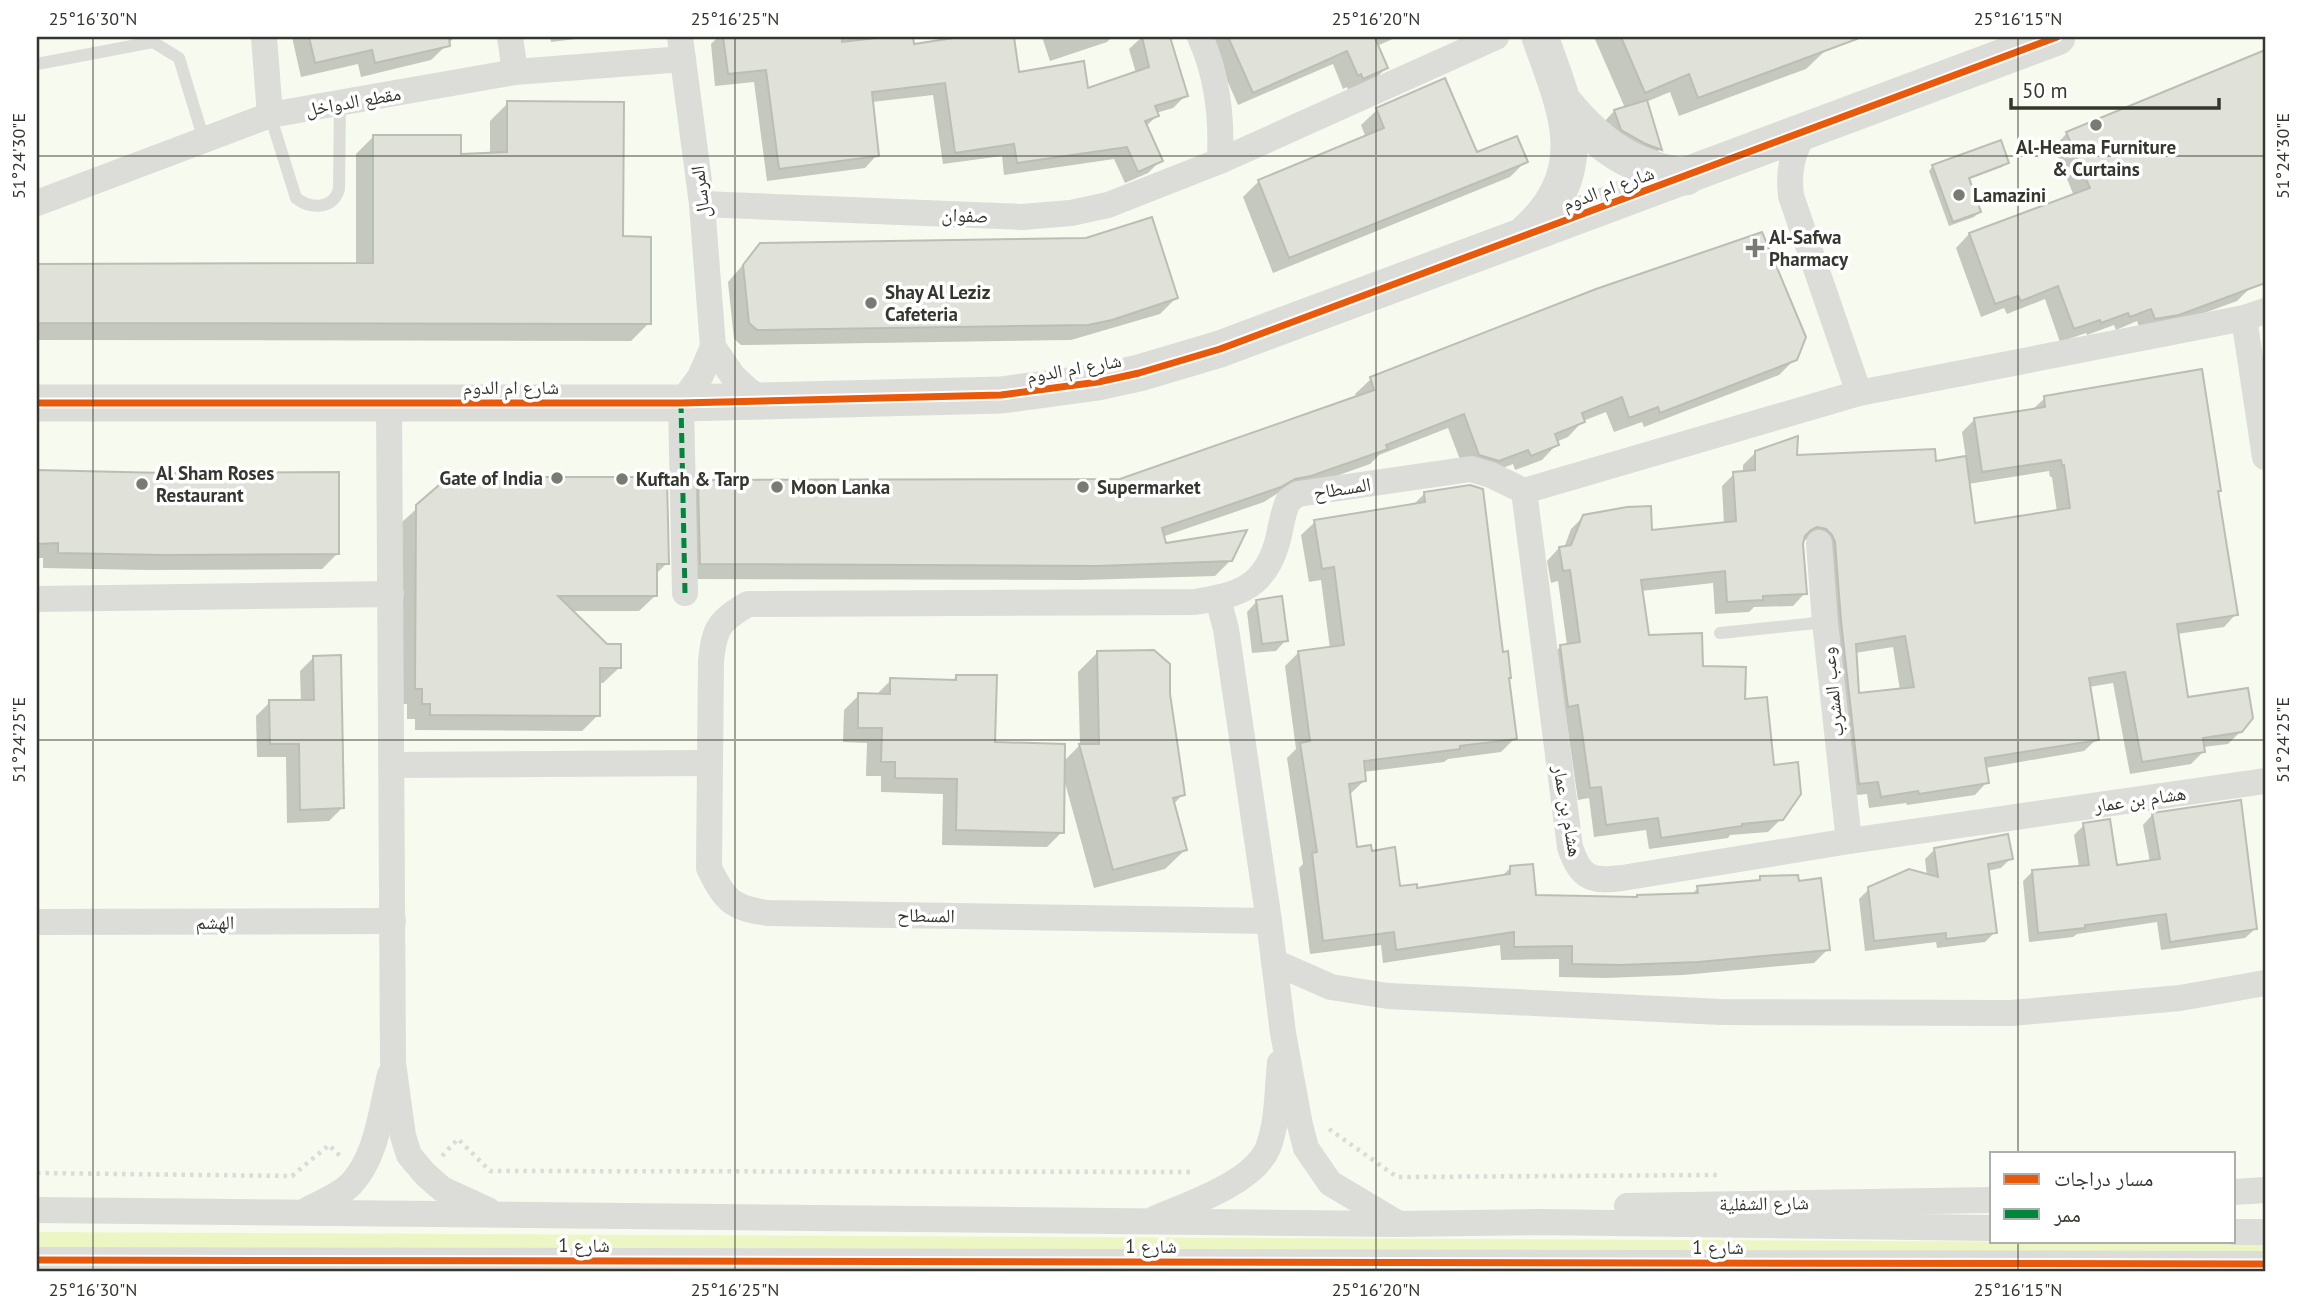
<svg xmlns="http://www.w3.org/2000/svg" width="2302" height="1309" font-family="'PT Sans','Noto Naskh Arabic',sans-serif">
  <style>
    .green { fill: #ecf6c4 }
    .shadow { fill: #0003; fill-rule: evenodd }
    .building { fill: #e0e2d9; stroke: #bbbeb4; stroke-width: 2; fill-rule: evenodd }
    .lines { fill: none; stroke-linecap: round; stroke-linejoin: round }
    .path { stroke: #dbdcd8; stroke-width: 4.5; stroke-dasharray: 3.5 5; stroke-linecap: butt }
    .lane { stroke: #dcdcd9; stroke-width: 12 }
    .street { stroke: #dcdcd9; stroke-width: 26 }
    .secondary { stroke: #dcdcd9; stroke-width: 37 }
    .quiet { stroke: #00873e; stroke-width: 5; stroke-dasharray: 10 5; stroke-linecap: butt }
    .cycleway-casing { stroke: #fff; stroke-width: 11 }
    .cycleway { stroke: #e8590c; stroke-width: 7 }
    .ticks { fill: none; stroke: #35372f; stroke-width: 2; stroke-opacity: 0.45 }
    .poi-dot { fill: #797b72; stroke: #fff; stroke-width: 2.5 }
    .labels { text-anchor: middle; stroke-width: 7; stroke-linejoin: round; paint-order: stroke }
    .street-label { font-size: 19px; fill: #35372f; stroke: #fff }
    .poi-label { font-size: 19px; font-weight: bold; fill: #35372f; stroke: #fff; text-anchor: start }
    .neatline { fill: none; stroke: #35372f; stroke-width: 2.5 }
    .ticks-label { font-size: 18px; text-anchor: middle; fill: #35372f }
  </style>
  <rect width="100%" height="100%" fill="#f7faee"/>
  <!-- green -->
  <path class="green" d="M37,1232L2265,1243V1272H37Z"/>
  <!-- shadow -->
  <g class="shadow">
    <path d="M292,37H455L431,60L361,77L358,64L301,77Z"/>
    <path d="M550,37H592L551,42Z"/>
    <path d="M718,37H867L817,57L818,60L972,37H1012L1018,74L1087,90L1136,73L1129,49L1142,37H1168L1186,95L1173,108L1156,113L1157,116L1145,127L1160,161L1148,173L1125,183L1114,159L1004,175L1002,156L943,164L933,95L872,102L877,155L865,168L767,181L754,82L715,86L711,44Z"/>
    <path d="M1042,37H1112L1107,42L1050,61Z"/>
    <path d="M1208,37H1397L1377,46L1386,68L1372,82L1349,92L1347,87L1343,89L1333,64L1238,105Z"/>
    <path d="M1594,37H1832L1833,39L1827,49L1806,69L1679,116L1670,92L1646,102L1660,149L1650,159L1604,122L1614,111L1625,108Z"/>
    <path d="M2265,51V272L2248,278L2251,287L2237,301L2163,328L2141,332L2137,321L2116,330L2114,325L2087,335L2086,333L2060,342L2045,299L2007,314L2004,308L1981,317L1956,248L1969,234L2074,196L2054,147L2067,133Z"/>
    <path d="M508,103L621,238L649,323L631,341L37,340V266L356,265V154L374,136L459,156L490,154V121Z"/>
    <path d="M1377,110L1476,155L1526,161L1510,177L1273,273L1243,197L1259,181L1366,138L1361,125Z"/>
    <path d="M2007,163L2002,167L1967,180L1979,212L1974,217L1949,226L1929,171L1933,166Z"/>
    <path d="M761,244L1176,298L1160,314L1071,340L741,345L734,339L728,282Z"/>
    <path d="M1795,359L1779,375L1644,427L1642,422L1614,432L1606,412L1583,421L1568,437L1556,442L1557,444L1542,460L1515,470L1513,464L1482,476L1464,470L1448,428L1379,455L1370,464L1294,491L1278,493L1264,502L1162,537L1164,545L1231,560L1215,576L1082,580L685,579L684,497L699,481H1120L1357,398L1355,394L1371,379Z"/>
    <path d="M2045,398L2219,490L2216,493L2236,614L2224,627L2177,634L2187,698L2241,731L2228,744L2203,747V752L2191,764L2130,774L2113,683L2089,687L2097,739L2084,751L1985,768L1987,782L1975,795L1907,805L1906,803L1869,808L1867,794L1847,796L1814,541L1803,539L1805,593L1793,606L1754,607L1749,612L1715,614L1713,583L1641,591L1647,637L1701,667L1743,701L1773,767L1781,819L1768,832L1730,835L1728,838L1649,849L1646,830L1594,837L1589,798L1578,800L1566,717L1548,659L1561,646L1567,645L1558,581L1551,583L1547,561L1559,548H1564L1571,529L1583,517L1650,532L1724,524L1722,486L1734,474L1743,473V465L1755,453L1796,457L1934,463L1966,458L1962,432L1975,419L2032,410ZM2049,471L2050,477H2052L2057,512L1974,525L1968,484ZM1893,647L1900,690L1857,696L1855,653Z"/>
    <path d="M37,472H57L338,553L322,569L148,570L43,568V558H37Z"/>
    <path d="M655,478L667,563L655,575V596L639,611H571L619,668L603,683H598V715L582,731L415,730V719H407V704H400L401,523L447,481Z"/>
    <path d="M1425,493L1501,654L1507,680L1515,738L1501,752L1448,759L1444,762L1363,772L1364,781L1349,795L1356,849L1371,853L1399,888L1416,890L1501,877L1510,868L1535,896L1636,899L1691,895L1698,888L1757,882L1761,878L1828,949L1814,963L1683,975L1605,978L1559,977V959L1501,960L1500,945L1383,963L1381,945L1310,954L1299,868L1303,864L1287,758L1296,749L1285,666L1299,652L1330,649L1321,580L1309,582L1301,535L1315,522L1412,506Z"/>
    <path d="M1257,601L1286,640L1276,651L1252,653L1247,612Z"/>
    <path d="M1098,652L1169,694L1183,794L1173,805L1185,850L1165,869L1094,888L1064,779L1062,832L1047,847L942,845L943,794L881,792V776H866L867,743L843,742L844,710L859,695H876L891,680L951,682L957,676L994,744L1063,762L1080,745L1078,672Z"/>
    <path d="M314,657L342,808L329,821L287,823L286,757H257L256,716L270,702H301L300,671Z"/>
    <path d="M2152,815L2255,929L2245,938L2161,950L2157,922L2077,934L2073,937L2029,942L2023,881L2033,871L2079,867L2074,835L2084,825L2116,867L2150,862L2143,825Z"/>
    <path d="M1935,849L2011,858L2001,868L1987,871L1995,932L1985,942L1937,948L1936,942L1865,951L1859,899L1869,889L1927,876L1925,859Z"/>
  </g>
  <!-- building -->
  <g class="building">
    <path d="M309,37H449L450,46L375,63L372,50L315,63Z"/>
    <path d="M723,37H842V42L885,37H913L914,44L960,37H1014L1019,72L1084,61L1088,88L1149,67L1142,37H1170L1188,96L1155,106L1159,116L1145,121L1163,161L1138,172L1127,147L1017,163L1014,144L955,153L945,83L872,92L879,156L779,169L766,70L728,74Z"/>
    <path d="M1228,37H1379L1375,38L1388,68L1363,79L1361,74L1358,76L1347,51L1253,93Z"/>
    <path d="M1621,37H1856L1857,39L1698,98L1689,74L1645,93Z"/>
    <path d="M2265,50V283L2179,315L2155,319L2151,309L2130,317L2128,313L2101,323L2100,320L2074,329L2058,286L2021,301L2018,296L1995,304L1969,233L2090,188L2066,132Z"/>
    <path d="M1445,78L1477,152L1517,136L1528,162L1289,258L1258,180L1384,128L1376,108Z"/>
    <path d="M1647,100L1662,150L1646,144L1621,130L1614,110Z"/>
    <path d="M507,101L624,102L623,236L651,237V324L37,323V264L373,263V135H461V154L507,152Z"/>
    <path d="M2001,140L2009,163L1969,178L1981,212L1953,222L1932,165Z"/>
    <path d="M1152,217L1178,298L1112,320L1088,325L757,330L749,323L743,265L760,243L1086,238Z"/>
    <path d="M1762,232L1806,337L1797,360L1660,413L1658,407L1629,418L1622,397L1582,413L1585,422L1555,434L1559,445L1531,456L1528,450L1499,461L1479,455L1464,414L1386,445L1388,449L1311,476L1295,479L1281,487L1162,528L1166,543L1247,530L1232,561L1098,566L700,564L698,480L1120,479L1374,390L1370,377L1596,289Z"/>
    <path d="M2202,369L2221,491H2218L2238,615L2177,624L2188,697L2248,688L2253,718L2242,732L2203,738L2205,752L2142,762L2125,672L2089,678L2099,740L1985,758L1989,783L1919,794L1918,791L1881,797L1878,782L1859,784L1841,621L1835,542L1832,535L1826,529L1817,527L1811,530L1805,536L1803,544L1807,594L1763,596V600L1727,602L1725,571L1641,580L1649,635L1702,633L1703,666L1746,667L1745,699L1767,697L1774,765L1798,762L1801,794L1783,820L1742,824V826L1661,838L1658,818L1606,825L1601,787L1590,788L1578,705L1568,707L1560,645L1580,642L1570,570L1563,571L1559,547L1571,545L1583,515L1627,507L1651,506L1652,530L1736,521L1733,472L1755,470V451L1798,436L1797,455L1935,449L1936,461L1966,456L1975,523L2070,508L2064,465L2062,466L2061,460L1982,472L1974,418L2045,407L2044,396ZM1905,636L1914,687L1859,693L1856,644Z"/>
    <path d="M37,470L165,473L339,472V554L165,555L58,553V543L37,544Z"/>
    <path d="M535,477H657V480H667L669,564H657V596H558L607,644H621V668H600V716L430,715V704H422V689H415L416,505L446,479L535,480Z"/>
    <path d="M1470,485L1483,489L1503,652L1508,651L1511,678H1509L1517,739L1460,746V749L1364,761L1366,781L1349,784L1357,847L1371,845L1372,851L1395,847L1400,886L1417,884V888L1510,874V866L1533,864L1536,895L1637,897V895L1698,893L1697,886L1760,880V876L1798,875L1799,881L1821,878L1830,950L1698,962L1620,965L1572,964V946L1514,947V932L1396,950L1394,932L1323,941L1312,853L1317,852L1300,743L1310,741L1298,651L1344,645L1334,567L1322,569L1314,520L1425,502L1424,492Z"/>
    <path d="M1282,596L1288,641L1262,644L1256,600Z"/>
    <path d="M1154,650L1170,664V694L1185,795L1173,798L1187,850L1113,870L1079,744H1099L1097,651Z"/>
    <path d="M341,655L344,808L300,810L299,744H270L269,700H314L313,656Z"/>
    <path d="M956,675H997L995,742L1065,744L1064,833L956,830L957,779L895,778V762H881L882,728H858V693L890,694V678L956,680Z"/>
    <path d="M2241,800L2257,929L2170,942L2166,914L2085,925V928L2038,933L2032,870L2089,865L2083,823L2110,819L2117,865L2160,859L2152,813Z"/>
    <path d="M2008,834L2013,859L1988,864L1997,933L1946,939V933L1874,941L1868,887L1909,869L1938,877L1934,848Z"/>
  </g>
  <g class="lines">
    <!-- path -->
    <g class="path">
      <path d="M1329,1129L1397,1177L1718,1175"/>
      <path d="M442,1156L458,1139L490,1171L1193,1172"/>
      <path d="M37,1173L292,1176L329,1145L340,1156"/>
    </g>
    <!-- lane -->
    <g class="lane">
      <path d="M37,64L153,42L179,58L204,140"/>
      <path d="M270,115L296,198C311,210 334,209 339,189L340,103"/>
      <path d="M1720,633L1825,622"/>
    </g>
    <!-- street -->
    <g class="street">
      <path d="M264,37L270,115"/>
      <path d="M510,37L515,72"/>
      <path d="M680,37L702,204L713,347L733,376L748,390L764,401"/>
      <path d="M1200,37C1218,76 1222,119 1220,161"/>
      <path d="M1806,130C1792,152 1788,171 1791,196L1859,393"/>
      <path d="M37,203L270,115L515,72L683,59"/>
      <path d="M702,204L1022,217L1071,213L1108,205L1220,161L1496,37"/>
      <path d="M2265,311L2244,318L1859,393L1524,491L1570,847C1580,878 1591,882 1622,878L1849,841L2265,781"/>
      <path d="M2244,318L2265,457"/>
      <path d="M389,402L393,1063L403,1136L409,1155L425,1174L442,1189L488,1210"/>
      <path d="M1819,543L1825,622L1849,841"/>
      <path d="M685,593L681,403L700,377L713,347"/>
      <path d="M37,599L391,594"/>
      <path d="M1218,599L1226,629L1269,921L1283,1033L1300,1125L1306,1148L1330,1183L1397,1223"/>
      <path d="M393,765L710,763"/>
      <path d="M1269,921L768,913C732,908 725,901 709,868L711,662C714,628 719,621 748,604L1195,602C1238,595 1264,588 1277,543C1281,529 1282,515 1288,501L1298,494L1471,469L1491,475L1524,491"/>
      <path d="M37,922L393,921"/>
      <path d="M1274,962L1331,987L1388,996L1721,1012L2011,1013L2180,998L2265,983"/>
      <path d="M2234,1192L2265,1190"/>
      <path d="M1627,1206L1992,1200"/>
      <path d="M37,1210L1397,1224L1538,1222L1992,1228"/>
      <path d="M307,1210C322,1202 339,1196 351,1184C377,1157 381,1110 390,1075"/>
      <path d="M1156,1218C1189,1204 1253,1183 1268,1148C1278,1122 1277,1090 1280,1063"/>
      <path d="M2234,1232H2265"/>
      <path d="M37,1260L2265,1264"/>
    </g>
    <!-- secondary -->
    <g class="secondary">
      <path d="M1565,104C1600,146 1631,168 1686,177"/>
      <path d="M1525,234C1595,171 1567,112 1540,37"/>
      <path d="M37,403H681L1001,395L1098,382L1139,373L1220,349L2057,37"/>
    </g>
    <!-- quiet -->
    <path class="quiet" d="M681,403L685,593"/>
    <defs>
      <g id="cycleway">
        <path d="M37,403H681L1001,395L1098,382L1139,373L1220,349L2057,37"/>
        <path d="M37,1260L2265,1264"/>
      </g>
    </defs>
    <!-- cycleway casing -->
    <use href="#cycleway" class="cycleway-casing"/>
    <!-- cycleway -->
    <use href="#cycleway" class="cycleway"/>
  </g>
  <!-- ticks -->
  <path class="ticks" d="M93,37V1272M735,37V1272M1376,37V1272M2018,37V1153M37,156H2265M37,740H2265M2018,1241V1272"/>
  <!-- markers -->
  <g class="poi-dot">
    <circle cx="2096" cy="125" r="7"/>
    <circle cx="1959" cy="195" r="7"/>
    <path d="M1751.5 237.5h7v7h7v7h-7v7h-7v-7h-7v-7h7z"/>
    <circle cx="871" cy="303" r="7"/>
    <circle cx="557" cy="478" r="7"/>
    <circle cx="622" cy="479" r="7"/>
    <circle cx="142" cy="484" r="7"/>
    <circle cx="777" cy="487" r="7"/>
    <circle cx="1083" cy="487" r="7"/>
  </g>
  <g class="labels">
    <!-- street labels -->
    <g class="street-label">
      <text transform="translate(353 101) rotate(-10)" y="7">مقطع الدواخل</text>
      <text transform="translate(1608 188) rotate(-20)" y="7">شارع ام الدوم</text>
      <text transform="translate(700 192) rotate(-97)" y="7">المرسال</text>
      <text transform="translate(965 215) rotate(2)" y="7">صفوان</text>
      <text transform="translate(1074 368) rotate(-10)" y="7">شارع ام الدوم</text>
      <text x="511" y="394">شارع ام الدوم</text>
      <text transform="translate(1342 488) rotate(-9)" y="7">المسطاح</text>
      <text transform="translate(1832 692) rotate(-96)" y="7">وعب المشرب</text>
      <text transform="translate(2140 799) rotate(-8)" y="7">هشام بن عمار</text>
      <text transform="translate(1568 811) rotate(80)" y="7">هشام بن عمار</text>
      <text transform="translate(926 915) rotate(1)" y="7">المسطاح</text>
      <text x="215" y="929">الهشم</text>
      <text transform="translate(1764 1203) rotate(-1)" y="7">شارع الشفلية</text>
      <text x="584" y="1252">شارع 1</text>
      <text x="1151" y="1253">شارع 1</text>
      <text x="1718" y="1254">شارع 1</text>
    </g>
    <!-- poi labels -->
    <g class="poi-label">
      <text x="2096" y="154" text-anchor="middle">Al-Heama Furniture<tspan x="2096" dy="22">&amp; Curtains</tspan></text>
      <text x="1973" y="202">Lamazini</text>
      <text x="1769" y="244">Al-Safwa<tspan x="1769" dy="22">Pharmacy</tspan></text>
      <text x="885" y="299">Shay Al Leziz<tspan x="885" dy="22">Cafeteria</tspan></text>
      <text x="156" y="480">Al Sham Roses<tspan x="156" dy="22">Restaurant</tspan></text>
      <text x="543" y="485" text-anchor="end">Gate of India</text>
      <text x="636" y="486">Kuftah &amp; Tarp</text>
      <text x="791" y="494">Moon Lanka</text>
      <text x="1097" y="494">Supermarket</text>
    </g>
  </g>
  <!-- border -->
  <rect width="2302" height="1309" fill="none" stroke="#ffffff" stroke-width="77"/>
  <!-- legend -->
  <rect x="1990" y="1152" width="245" height="91" fill="#ffffff" stroke="#aeafac" stroke-width="2"/>
  <rect x="2004" y="1174" width="35" height="10" fill="#e8590c" stroke="#aeafac" stroke-width="2"/>
  <text x="2054" y="1186" font-size="21" fill="#35372f">مسار دراجات</text>
  <rect x="2004" y="1209" width="35" height="10" fill="#00873e" stroke="#aeafac" stroke-width="2"/>
  <text x="2054" y="1222" font-size="21" fill="#35372f">ممر</text>
  <!-- scale -->
  <path d="M2011 98v10h208v-10" fill="none" stroke="#35372f" stroke-width="3.5"/>
  <text x="2022" y="98" font-size="21" fill="#35372f" stroke="#ffffff" stroke-width="5" paint-order="stroke">50 m</text>
  <rect x="38" y="38" width="2226" height="1232" class="neatline"/>
  <g class="ticks-label">
    <text x="93" y="25">25°16'30"N</text>
    <text x="735" y="25">25°16'25"N</text>
    <text x="1376" y="25">25°16'20"N</text>
    <text x="2018" y="25">25°16'15"N</text>
    <text transform="translate(2283 156) rotate(-90)" y="6">51°24'30"E</text>
    <text transform="translate(19 156) rotate(-90)" y="6">51°24'30"E</text>
    <text transform="translate(2283 740) rotate(-90)" y="6">51°24'25"E</text>
    <text transform="translate(19 740) rotate(-90)" y="6">51°24'25"E</text>
    <text x="93" y="1296">25°16'30"N</text>
    <text x="735" y="1296">25°16'25"N</text>
    <text x="1376" y="1296">25°16'20"N</text>
    <text x="2018" y="1296">25°16'15"N</text>
  </g>
</svg>
